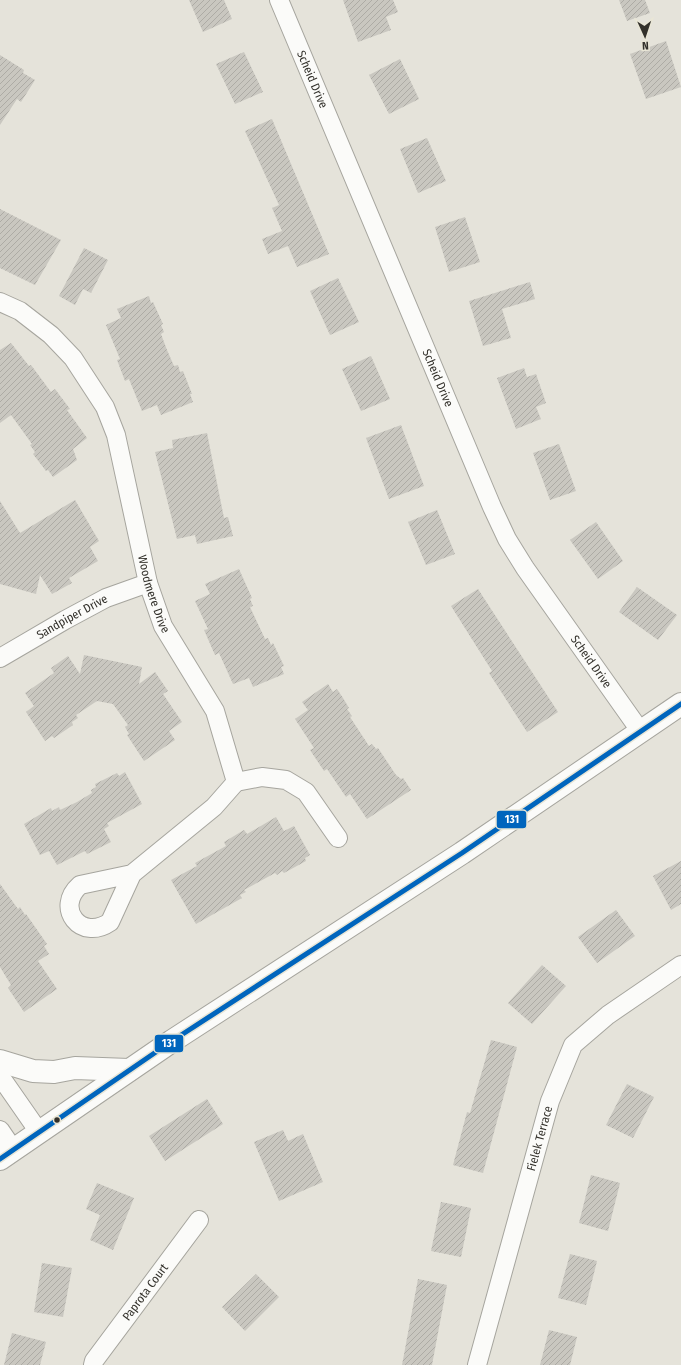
<svg xmlns="http://www.w3.org/2000/svg" width="681" height="1365" font-family="'Fira Sans Condensed',sans-serif">
  <style>
    .building { fill: url(#building-hatch) }
    .lines { fill: none; stroke-linecap: round; stroke-linejoin: round }
    .minor-casing { stroke: #a6a59e; stroke-width: 20 }
    .tertiary-casing { stroke: #a6a59e; stroke-width: 24 }
    .minor { stroke: #fbfbf9; stroke-width: 18 }
    .tertiary { stroke: #fbfbf9; stroke-width: 22 }
    .bus-1-casing { stroke: #e9e6d6; stroke-width: 8 }
    .bus-1 { stroke: #0065bd; stroke-width: 5 }
    .bus-dot { fill: #33312b; stroke: #e9e6d6; stroke-width: 1.5 }
    .labels { text-anchor: middle; stroke-width: 3.5; stroke-linejoin: round; paint-order: stroke }
    .street-label { font-size: 12px; fill: #33312b; stroke: #e9e6d6 }
    .line-badge { stroke: #e9e6d6; stroke-width: 1.5 }
    .badge-label { font-size: 11px; text-anchor: middle; font-weight: bold; fill: #fff }
  </style>
  <defs>
    <pattern id="building-hatch" width="6" height="6" patternUnits="userSpaceOnUse"><rect width="6" height="6" fill="#c9c7c0"/><path d="M-1 1l2-2M0 6l6-6M5 7l2-2" fill="none" stroke="#adaba5"/></pattern>
  </defs>
  <rect width="100%" height="100%" fill="#e5e3da"/>
  <!-- building -->
  <g class="building">
    <path d="M189,0H224L232,19L203,32Z"/>
    <path d="M343,0H393L398,12L386,17L391,30L358,42Z"/>
    <path d="M619,0H645L650,13L627,21Z"/>
    <path d="M666,41L681,87L646,99L630,54Z"/>
    <path d="M244,52L263,92L235,104L216,64Z"/>
    <path d="M0,55L24,70L23,73L35,80L21,102L17,99L0,125Z"/>
    <path d="M400,59L419,99L389,114L369,75Z"/>
    <path d="M272,119L329,254L297,267L288,246L268,254L262,239L282,231L272,208L279,205L245,131Z"/>
    <path d="M427,138L446,181L418,193L400,149Z"/>
    <path d="M0,209L61,240L35,285L0,268Z"/>
    <path d="M465,217L480,262L449,272L435,227Z"/>
    <path d="M84,248L108,260L91,293L83,289L75,305L59,296Z"/>
    <path d="M338,278L359,322L330,335L310,291Z"/>
    <path d="M530,282L535,299L502,309L511,338L483,346L469,301Z"/>
    <path d="M149,296L151,303L153,302L163,324L161,325L164,332L161,334L167,350L174,366L178,365L180,372L183,371L192,394H190L193,402L161,415L157,405L142,411L129,379L125,381L117,360L120,359L106,325L121,318L117,309Z"/>
    <path d="M11,343L29,366L31,365L51,392L55,389L70,409L67,410L87,438L73,449L77,460L53,477L48,470L46,471L33,454L35,452L30,445L32,444L11,415L0,423V350Z"/>
    <path d="M371,356L390,399L361,411L342,369Z"/>
    <path d="M524,368L527,377L536,374L546,403L536,407L541,419L516,429L497,378Z"/>
    <path d="M401,425L424,486L389,499L366,438Z"/>
    <path d="M207,433L224,518L228,517L233,536L197,544L195,535L177,539L155,452L173,448L172,440Z"/>
    <path d="M559,444L576,491L550,500L533,453Z"/>
    <path d="M75,500L99,541L90,547L98,561L69,578L72,583L52,594L40,575L36,594L0,584V501L20,533Z"/>
    <path d="M437,510L455,554L426,565L408,522Z"/>
    <path d="M596,522L623,561L598,579L570,540Z"/>
    <path d="M239,569L252,598L250,599L253,606L250,607L265,639L268,638L271,645L273,643L284,666L281,667L284,674L253,687L249,678L233,684L219,653L215,655L204,630L208,629L195,601L210,594L205,584Z"/>
    <path d="M637,587L677,615L658,640L619,612Z"/>
    <path d="M478,589L558,712L527,732L489,673L492,671L451,606Z"/>
    <path d="M84,655L142,667L139,684L155,672L168,691L163,694L182,722L169,731L175,740L144,761L127,735L129,734L125,727L128,725L113,704L97,701L76,715L78,718L72,722L73,725L54,738L52,736L45,741L26,712L34,706L25,693L54,673L51,668L68,656L80,674Z"/>
    <path d="M328,684L333,692L337,689L343,698L349,708L347,709L352,716L350,717L369,746L372,744L376,749L378,748L396,775L401,779L403,778L411,790L367,819L350,794L346,797L327,769L324,771L310,750L314,748L295,719L308,710L302,702Z"/>
    <path d="M125,772L142,804L107,823L109,826L104,829L111,842L87,854L85,851L57,865L49,851L40,855L24,824L51,808L52,811L59,807L60,810L77,802L92,793L91,790L96,787L95,784L117,773L119,776Z"/>
    <path d="M276,817L284,831L294,826L310,855L305,858L306,861L284,873L282,871L277,875L275,873L244,890L246,892L240,895L242,898L196,924L171,880L197,866L195,863L226,846L224,842L244,830L247,834Z"/>
    <path d="M681,861V904L671,910L653,876Z"/>
    <path d="M0,884L18,909L20,907L25,915L26,914L47,944L44,946L49,954L38,961L57,989L24,1012L8,988L11,985L0,967Z"/>
    <path d="M616,910L635,936L597,963L578,937Z"/>
    <path d="M542,965L566,986L532,1024L508,1003Z"/>
    <path d="M491,1040L517,1047L483,1173L453,1165L467,1112L470,1113Z"/>
    <path d="M627,1084L654,1097L633,1138L606,1125Z"/>
    <path d="M207,1099L223,1124L165,1161L149,1136Z"/>
    <path d="M283,1130L288,1141L303,1134L323,1182L279,1201L254,1142Z"/>
    <path d="M591,1175L620,1183L608,1231L579,1223Z"/>
    <path d="M97,1183L134,1198L113,1250L90,1240L100,1215L86,1209Z"/>
    <path d="M441,1202L471,1208L461,1257L431,1251Z"/>
    <path d="M570,1254L597,1261L586,1305L558,1298Z"/>
    <path d="M42,1263L72,1268L63,1317L34,1312Z"/>
    <path d="M256,1274L279,1297L245,1331L222,1307Z"/>
    <path d="M418,1279L447,1285L432,1365H402Z"/>
    <path d="M549,1330L577,1337L570,1365H540Z"/>
    <path d="M12,1333L46,1342L40,1365H4Z"/>
  </g>
  <g class="lines">
    <defs>
      <g id="minor">
        <path id="s1" d="M279,0L492,507L507,539L525,568L641,732"/>
        <path id="s2" d="M0,302L20,311L51,335L73,358L105,407L116,435L148,583L163,626L215,711L236,782L214,807L132,874L110,922C81,942 54,908 80,885L132,874"/>
        <path id="s3" d="M0,658L65,620L106,598L148,583"/>
        <path d="M236,782L262,777L286,780L306,792L338,838"/>
        <path d="M0,1076L39,1132"/>
        <path d="M0,1130L13,1149"/>
        <path id="s4" d="M93,1365L94,1361L199,1220"/>
        <path id="s5" d="M477,1365L550,1101L573,1045L608,1015L681,965"/>
      </g>
      <g id="tertiary">
        <path d="M0,1061L33,1071L54,1072L75,1068L129,1070"/>
        <path d="M0,1159L172,1041L462,853L681,704"/>
      </g>
    </defs>
    <!-- minor casing -->
    <use href="#minor" class="minor-casing"/>
    <!-- tertiary casing -->
    <use href="#tertiary" class="tertiary-casing"/>
    <!-- minor -->
    <use href="#minor" class="minor"/>
    <!-- tertiary -->
    <use href="#tertiary" class="tertiary"/>
    <defs>
      <path id="bus-1" d="M0,1159L172,1041L462,853L681,704"/>
    </defs>
    <!-- bus-1 casing -->
    <use href="#bus-1" class="bus-1-casing"/>
    <!-- bus-1 -->
    <use href="#bus-1" class="bus-1"/>
  </g>
  <!-- markers -->
  <circle class="bus-dot" cx="57" cy="1120" r="3.5"/>
  <g class="labels">
    <!-- street labels -->
    <g class="street-label">
      <text dy="4" stroke="none"><textPath href="#s1" startOffset="86">Scheid Drive</textPath></text>
      <text dy="4" stroke="none"><textPath href="#s1" startOffset="410">Scheid Drive</textPath></text>
      <text dy="4" stroke="none"><textPath href="#s2" startOffset="345">Woodmere Drive</textPath></text>
      <text dy="4" stroke="none"><textPath href="#s3" startOffset="83">Sandpiper Drive</textPath></text>
      <text dy="4" stroke="none"><textPath href="#s1" startOffset="734">Scheid Drive</textPath></text>
      <text dy="4" stroke="none"><textPath href="#s5" startOffset="235">Fielek Terrace</textPath></text>
      <text dy="4" stroke="none"><textPath href="#s4" startOffset="90">Paprota Court</textPath></text>
    </g>
  </g>
  <g class="line-badge">
    <rect x="496" y="810" width="31" height="19" rx="4" fill="#0065bd"/>
    <rect x="154" y="1034" width="30" height="19" rx="4" fill="#0065bd"/>
  </g>
  <g class="badge-label">
    <text x="512" y="823">131</text>
    <text x="169" y="1047">131</text>
  </g>
  <!-- north arrow -->
  <g transform="translate(645 36) rotate(177)" stroke="#e9e6d6" stroke-width="3" paint-order="stroke">
  <path d="M0-3L7 15L0 10L-7 15Z" fill="#33312b"/>
  <text y="-6" font-size="11" font-weight="bold" text-anchor="middle" fill="#33312b">N</text>
  </g>
</svg>
